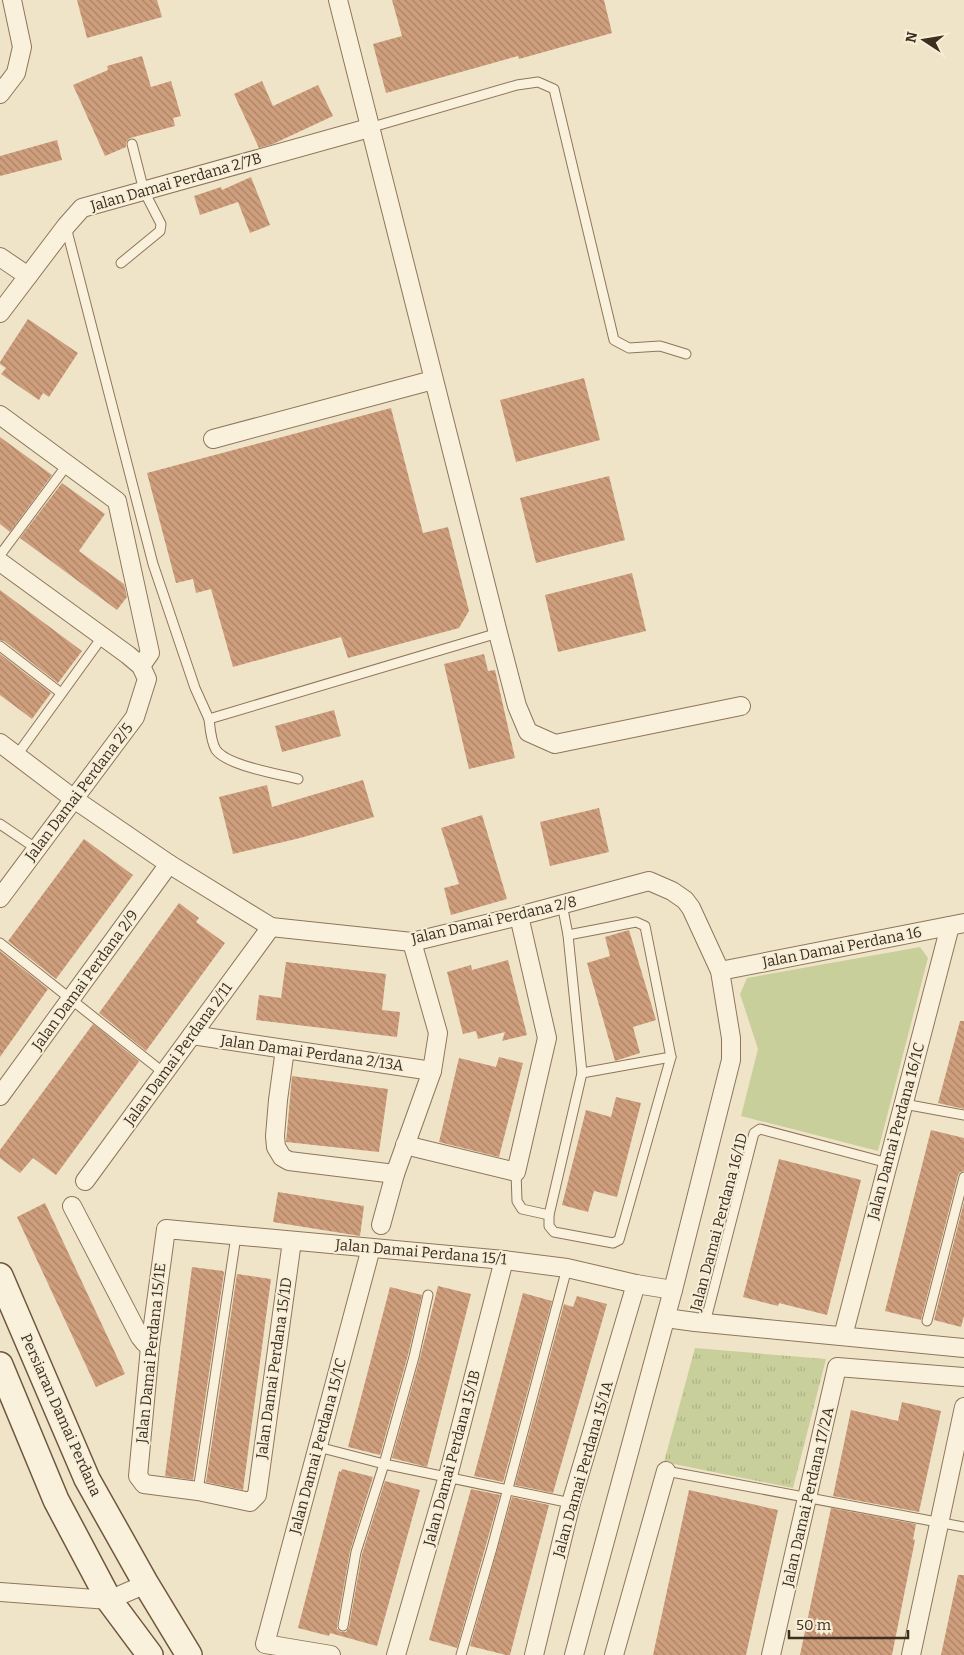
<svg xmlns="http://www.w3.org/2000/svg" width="964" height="1655" font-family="Bitter,serif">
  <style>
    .green { fill: #c9cf9b }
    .park { fill: url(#park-tufts) }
    .building { fill: url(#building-back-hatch) }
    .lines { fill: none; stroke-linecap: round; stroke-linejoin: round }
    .service-casing { stroke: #8d765c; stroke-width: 11 }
    .minor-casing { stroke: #8d765c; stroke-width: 20 }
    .secondary-casing { stroke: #6f573f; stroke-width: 28 }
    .service { stroke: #faf1dc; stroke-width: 9 }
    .minor { stroke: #faf1dc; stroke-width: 18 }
    .secondary { stroke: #faf1dc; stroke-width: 25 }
    .labels { text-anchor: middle; stroke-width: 4; stroke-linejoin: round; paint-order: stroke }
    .street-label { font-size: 15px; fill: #3d2e20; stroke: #f7eed8 }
  </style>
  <defs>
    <pattern id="park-tufts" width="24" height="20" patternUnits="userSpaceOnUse" patternTransform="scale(1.25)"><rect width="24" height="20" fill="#c9cf9b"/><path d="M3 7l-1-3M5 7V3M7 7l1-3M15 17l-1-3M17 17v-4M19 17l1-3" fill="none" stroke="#aeb285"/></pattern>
    <pattern id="building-back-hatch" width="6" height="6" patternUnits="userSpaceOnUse" patternTransform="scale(1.25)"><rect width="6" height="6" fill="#cf9f7d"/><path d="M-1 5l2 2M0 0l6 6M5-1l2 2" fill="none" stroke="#a98266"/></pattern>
  </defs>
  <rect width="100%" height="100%" fill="#f0e4c8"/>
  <!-- green -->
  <path class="green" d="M920,947L928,958L878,1151L741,1116L758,1049L740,994L747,978Z"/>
  <!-- park -->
  <path class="park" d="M695,1348L826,1359L793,1488L664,1462Z"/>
  <!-- building -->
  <g class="building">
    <path d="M77,0H157L162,17L87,38Z"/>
    <path d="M392,0H604L612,33L519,59L518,56L386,93L373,44L402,36Z"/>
    <path d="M142,56L151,87L171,81L181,116L173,118L175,126L130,138L126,142V147L105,156L73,85L108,70L107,66Z"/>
    <path d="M262,81L273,106L318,85L333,116L273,144L259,148L234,94Z"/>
    <path d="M57,140L62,160L0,176V156Z"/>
    <path d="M251,177L270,225L250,233L238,202L200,215L194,196L221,187L222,190Z"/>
    <path d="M28,319L78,353L49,397L43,393L39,400L1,374L6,368L0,364V362Z"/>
    <path d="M584,378L600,440L516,462L500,400Z"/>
    <path d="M391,408L423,533L448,527L469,611L459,628L348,658L341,637L233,667L211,589L196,593L193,579L176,583L147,473Z"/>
    <path d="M0,437L52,475L10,532L0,524Z"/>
    <path d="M609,476L625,540L536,563L520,498Z"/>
    <path d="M62,483L105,514L79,551L124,584L127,597L117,610L20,538Z"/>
    <path d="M632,573L646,631L558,652L545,595Z"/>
    <path d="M0,590L82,651L58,683L4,641L0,640Z"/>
    <path d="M0,654L51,693L32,719L0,695Z"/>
    <path d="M484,654L488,671L495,670L515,758L469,769L444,664Z"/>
    <path d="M334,710L341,736L282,752L275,726Z"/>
    <path d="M363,780L374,817L300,838L233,854L219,797L267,785L272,807Z"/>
    <path d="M599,808L609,852L550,866L540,822Z"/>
    <path d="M482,815L507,899L451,915L444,888L459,884L441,828Z"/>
    <path d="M84,839L133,875L56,979L8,941Z"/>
    <path d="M179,903L199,918L196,922L225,943L146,1051L99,1013Z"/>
    <path d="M629,930L656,1020L633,1027L640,1053L615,1061L587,963L610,956L605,937Z"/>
    <path d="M0,951L48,989L0,1057Z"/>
    <path d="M508,960L527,1035L502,1041L505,1032L478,1039L476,1031L463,1034L447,972L471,965L472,970Z"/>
    <path d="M286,962L386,974L382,1010L400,1012L397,1037L256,1020L259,995L281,998Z"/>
    <path d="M960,1021H964V1109L938,1103Z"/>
    <path d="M93,1024L139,1061L138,1063L56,1175L33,1158L20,1173L0,1158V1150Z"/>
    <path d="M499,1057L523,1063L499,1157L439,1142L459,1058L496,1067Z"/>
    <path d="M292,1076L388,1089L379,1152L286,1142Z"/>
    <path d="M616,1097L641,1103L617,1197L594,1191L588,1212L562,1205L586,1110L611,1117Z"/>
    <path d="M931,1130L964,1138V1171L960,1172L958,1175L921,1320L885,1311Z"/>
    <path d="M779,1159L861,1180L827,1315L779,1303L778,1306L743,1297Z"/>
    <path d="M278,1192L364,1206L360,1236L273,1222Z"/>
    <path d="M964,1202V1316L961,1327L934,1320Z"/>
    <path d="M45,1203L125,1374L96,1387L17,1217Z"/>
    <path d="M192,1267L223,1271L224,1273L193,1480L165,1476Z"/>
    <path d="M237,1274L271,1279L243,1490L206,1482Z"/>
    <path d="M438,1286L471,1294L427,1467L392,1458L420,1358Z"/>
    <path d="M390,1287L422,1295L408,1355L380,1455L348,1447Z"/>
    <path d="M523,1293L552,1301L503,1482L474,1476Z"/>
    <path d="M577,1296L607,1304L553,1493L515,1485L564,1304L573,1307Z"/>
    <path d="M902,1402L941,1411L919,1512L833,1496L851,1410L898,1421Z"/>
    <path d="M342,1469L373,1477L350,1551L337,1625V1629L341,1632H346L349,1627L362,1554L385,1481L420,1490L377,1646L330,1633L329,1636L298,1628L339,1471L341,1472Z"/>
    <path d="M471,1489L500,1495L457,1648L429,1640Z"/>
    <path d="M689,1490L778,1510L746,1655H653Z"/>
    <path d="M512,1497L549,1505L510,1655H506L470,1646Z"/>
    <path d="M831,1508L916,1524L913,1539L915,1540L892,1655H800Z"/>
    <path d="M958,1575H964V1655H941Z"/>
  </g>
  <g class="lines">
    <defs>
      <g id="service">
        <path d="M369,128L517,85L538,82L554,89L614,340L629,348L660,346L686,354"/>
        <path d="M66,227L153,564L195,688L209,719L498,633"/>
        <path d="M121,263L160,231L161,224L144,191L132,144"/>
        <path d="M0,555L67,465"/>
        <path d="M0,646L61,693"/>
        <path d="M209,719C210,728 211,742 216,750C228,766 279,774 298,779"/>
        <path d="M17,755L103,636"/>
        <path d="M0,824L37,849"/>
        <path d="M562,904L568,935L582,1073L549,1215V1226L554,1232L613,1243L619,1240L671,1057"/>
        <path d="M568,935L636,922L645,926L671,1057L582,1073"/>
        <path d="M0,943L164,1073"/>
        <path d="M904,1104L964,1115"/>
        <path d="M516,1172L517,1201L522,1209L549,1215"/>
        <path d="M927,1321L964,1177"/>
        <path d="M705,1323L754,1133L760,1129L888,1163"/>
        <path d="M318,1447L384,1464L571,1503"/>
        <path d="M666,1471L964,1527"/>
        <path d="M198,1491L236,1236"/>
        <path d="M343,1626L356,1552L384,1464L414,1357L428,1295"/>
        <path d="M461,1655L492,1548L567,1268"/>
      </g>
      <g id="minor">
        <path d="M338,0L498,633L517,706L528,732L555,744L741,706"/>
        <path d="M0,94L16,73L22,47L12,0"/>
        <path d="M0,257L28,276"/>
        <path d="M0,313L66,226L82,208L369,128"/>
        <path d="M0,415L117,501L150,653L141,666"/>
        <path d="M213,439L433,380"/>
        <path d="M0,562L128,655L141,666L147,679L135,717L0,898"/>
        <path d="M0,743L74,799L169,864L271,927L412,942L519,916L649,881L672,891L685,900L691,908L720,971L731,1038V1060L673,1290L574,1655"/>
        <path d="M720,971L964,923"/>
        <path d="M192,1035L432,1071"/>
        <path d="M285,1049L278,1100L275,1136L276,1147L282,1157L289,1161L395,1174"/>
        <path d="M0,1096L169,864"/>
        <path d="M405,1145L516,1172L547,1038L519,916"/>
        <path d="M85,1181L271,927"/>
        <path d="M72,1206L140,1337L144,1342L150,1347"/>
        <path d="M381,1225L395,1174L432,1071L438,1033L412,942"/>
        <path d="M292,1241L257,1495L250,1502L198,1491L144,1484L138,1476L150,1347L166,1229L504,1260L567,1268L636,1284L673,1290"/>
        <path d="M666,1318L695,1322L964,1348"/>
        <path d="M843,1336L950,926"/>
        <path d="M0,1592L109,1600L146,1584"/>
        <path d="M331,1655L265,1644L371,1248"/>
        <path d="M396,1655L448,1476L504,1260"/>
        <path d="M534,1655L571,1503L636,1284"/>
        <path d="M614,1655L666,1471"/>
        <path d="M771,1655L837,1367L964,1377"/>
        <path d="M911,1655L964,1407"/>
      </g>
      <g id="secondary">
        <path d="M0,1276L87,1479L146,1584L189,1655"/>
        <path d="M0,1365L56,1500L109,1600L150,1655"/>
      </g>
    </defs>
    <!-- service casing -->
    <use href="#service" class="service-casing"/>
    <!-- minor casing -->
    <use href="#minor" class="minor-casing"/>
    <!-- secondary casing -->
    <use href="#secondary" class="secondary-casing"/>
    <!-- service -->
    <use href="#service" class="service"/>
    <!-- minor -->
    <use href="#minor" class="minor"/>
    <!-- secondary -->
    <use href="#secondary" class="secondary"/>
  </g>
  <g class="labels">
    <!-- street labels -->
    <g class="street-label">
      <text transform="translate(176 182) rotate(-16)" y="5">Jalan Damai Perdana 2/7B</text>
      <text transform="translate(79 792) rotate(-53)" y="5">Jalan Damai Perdana 2/5</text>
      <text transform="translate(494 920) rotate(-13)" y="5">Jalan Damai Perdana 2/8</text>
      <text transform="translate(842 947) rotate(-11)" y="5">Jalan Damai Perdana 16</text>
      <text transform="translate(85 980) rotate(-54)" y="5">Jalan Damai Perdana 2/9</text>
      <text transform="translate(312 1053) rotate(8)" y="5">Jalan Damai Perdana 2/13A</text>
      <text transform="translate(178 1054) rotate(-54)" y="5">Jalan Damai Perdana 2/11</text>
      <text transform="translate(896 1131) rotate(-75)" y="5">Jalan Damai Perdana 16/1C</text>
      <text transform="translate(719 1222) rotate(-75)" y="5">Jalan Damai Perdana 16/1D</text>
      <text transform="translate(421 1252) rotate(5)" y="5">Jalan Damai Perdana 15/1</text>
      <text transform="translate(151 1353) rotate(-84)" y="5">Jalan Damai Perdana 15/1E</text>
      <text transform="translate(274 1368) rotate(-82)" y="5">Jalan Damai Perdana 15/1D</text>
      <text transform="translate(61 1415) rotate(66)" y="5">Persiaran Damai Perdana</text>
      <text transform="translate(318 1446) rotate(-75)" y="5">Jalan Damai Perdana 15/1C</text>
      <text transform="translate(452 1458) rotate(-75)" y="5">Jalan Damai Perdana 15/1B</text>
      <text transform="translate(583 1469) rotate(-74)" y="5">Jalan Damai Perdana 15/1A</text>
      <text transform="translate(808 1497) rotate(-77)" y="5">Jalan Damai Perdana 17/2A</text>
    </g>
  </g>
  <!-- north arrow -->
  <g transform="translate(924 40) rotate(282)" stroke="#f7eed8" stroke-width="4" paint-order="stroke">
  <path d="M0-4L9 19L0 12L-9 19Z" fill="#3d2e20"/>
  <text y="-8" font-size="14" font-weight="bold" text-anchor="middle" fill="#3d2e20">N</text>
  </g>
  <!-- scale -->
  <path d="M789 1630v8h119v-8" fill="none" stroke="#3d2e20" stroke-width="2.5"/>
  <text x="796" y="1630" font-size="15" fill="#3d2e20" stroke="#f7eed8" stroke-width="4" paint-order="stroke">50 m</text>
</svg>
